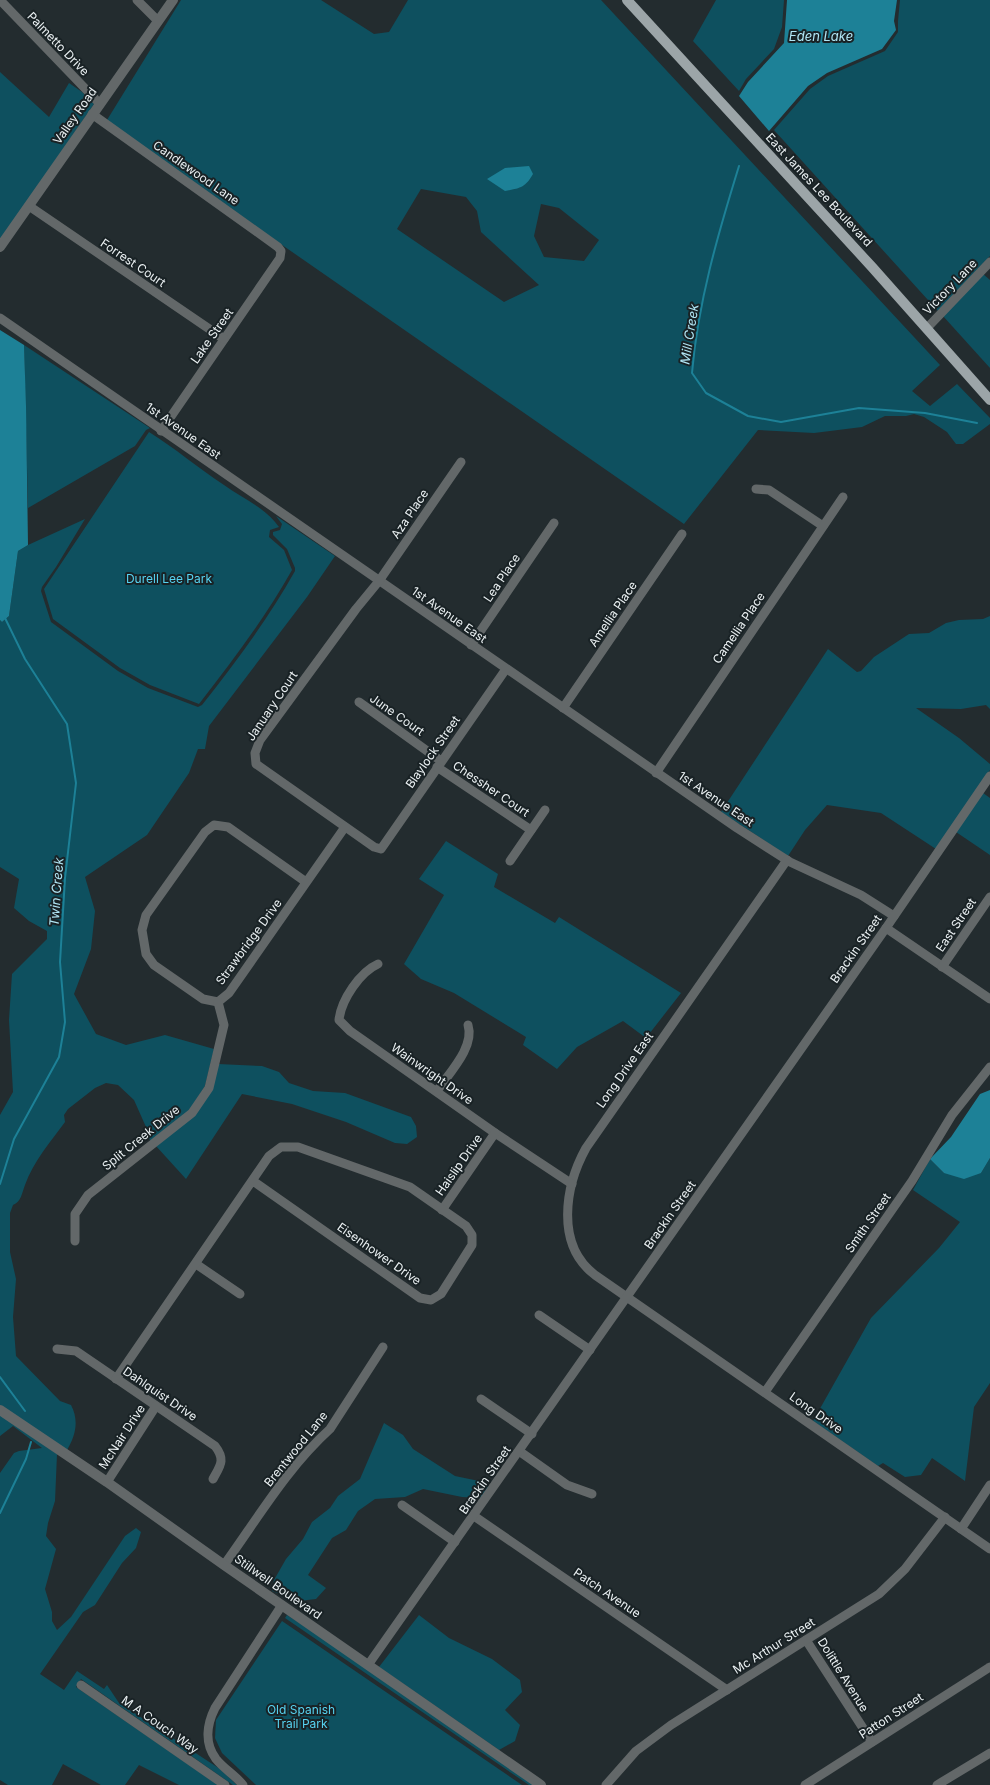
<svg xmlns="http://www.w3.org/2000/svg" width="990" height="1785" font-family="Inter,sans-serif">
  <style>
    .green { fill: #0e505f; fill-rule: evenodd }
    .water { fill: #1d8197 }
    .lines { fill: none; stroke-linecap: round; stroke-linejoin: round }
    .stream { stroke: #1d8197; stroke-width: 2 }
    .minor { stroke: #636869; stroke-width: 9 }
    .tertiary { stroke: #636869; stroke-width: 10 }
    .primary { stroke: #9ca5a8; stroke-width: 10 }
    .labels { text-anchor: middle; stroke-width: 4; stroke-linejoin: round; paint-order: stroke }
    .street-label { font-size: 12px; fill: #ebf1f3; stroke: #192225 }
    .park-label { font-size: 12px; fill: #57d3f1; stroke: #192225 }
    .water-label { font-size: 13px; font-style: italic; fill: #b1e6f5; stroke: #192225 }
  </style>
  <rect width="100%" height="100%" fill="#232c2f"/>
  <!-- green -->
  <g class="green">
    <path d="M181,0H321L374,34L389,32L408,0H601L940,365L912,391L930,406L957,384L990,418V424L963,444H956L947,432L924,417L914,414L906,416H885L862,427L814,433L758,430L684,524L285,247L107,120ZM421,189L466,197L477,211L481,232L539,285L504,302L397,229ZM541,204L559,208L599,240L584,261L544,257L534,236Z"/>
    <path d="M716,0H784L782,27L774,49L746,79L739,91L693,41Z"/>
    <path d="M900,0H990V256L938,311L774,130L810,89L828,76L885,51L898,32V21Z"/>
    <path d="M0,72L49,117L69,83L82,92L94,104L0,241Z"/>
    <path d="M983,274L990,280V368L943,316Z"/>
    <path d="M24,345L150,428L146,430L135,446L28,508Z"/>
    <path d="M149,432C175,448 198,468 224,485C242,498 266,508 279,527L270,530L269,537L284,550L292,570C265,618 233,660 199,704L150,685L120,668L53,619L44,589Z"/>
    <path d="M276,516L335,556L307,597L209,726L205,749H198L189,773L147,835L85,877L95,911L91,949L74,994L96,1034L126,1045L165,1035L214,1049L205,1086L190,1110L151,1141L145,1134L146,1127L134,1100L118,1085L106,1083L95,1088L68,1109L64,1115L65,1122C51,1141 33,1162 25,1185C22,1193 21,1202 13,1205L10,1213V1252L16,1279L13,1317L16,1356L60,1401L71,1405C79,1420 76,1435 67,1450L0,1405V1115L13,1092L9,1020L12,974L47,939V931L29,921L14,908L19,879L0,867V620L2,622L9,616L18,551L28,545L85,519L56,567L42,587L41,591L51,622L118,671L148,688L198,707L202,705C236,662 268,619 295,571V568L287,549L273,535V532L280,530L282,524Z"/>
    <path d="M990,616V709L986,705L961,709L916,708L959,738L990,764V770L936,849L881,813L827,805L805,830L788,856L721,812L828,649L857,672L861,671L874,657L909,634L929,633L946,623L959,620L983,619Z"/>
    <path d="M983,793L990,798V855L956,832Z"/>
    <path d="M446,841L498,874L494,887L555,923L559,917L681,993L646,1038L623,1021L577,1047L557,1069L523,1045L526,1037L454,993L421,979L404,964L444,895L419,879Z"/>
    <path d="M218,1064L262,1066L279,1072L289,1083L313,1091L345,1093L411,1117L416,1126L417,1137L407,1144L395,1143L346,1122L292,1104L242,1094L186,1179L156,1146L195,1115Z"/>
    <path d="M990,1158V1383L974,1407L965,1481L932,1458L921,1475L905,1477L883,1463L878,1466L813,1421L871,1318L939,1248L960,1222L913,1190L930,1159L944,1173H981Z"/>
    <path d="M0,1415L57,1454L55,1501L48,1523L46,1536L56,1549L45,1589L52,1612V1621L57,1630L71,1617L125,1536L136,1528L141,1532L136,1548L122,1563L95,1605L83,1612L40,1674L64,1690L77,1671L104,1689L107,1685L119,1703L220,1769L237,1785H233L81,1679L76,1687L218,1785H179L139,1765L125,1785H101L63,1764L52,1785H8L0,1780V1473L14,1453L19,1451L42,1448L13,1426L0,1436Z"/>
    <path d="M384,1423L403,1435L413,1449L455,1476L479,1481L489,1487L482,1498L462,1497L423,1489L405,1497L375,1499L358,1511L346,1530L332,1538L308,1575L326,1588L316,1599L299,1601L272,1591L274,1580L286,1559L303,1539L312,1522L330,1508L338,1496L360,1479Z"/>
    <path d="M287,1615L313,1632L534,1785H529L285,1618Z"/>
    <path d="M419,1615L449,1638L492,1659L520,1680L522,1692L505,1710L520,1725L515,1741L499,1750L379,1667Z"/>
    <path d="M282,1621L522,1785H256L222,1753L215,1738L216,1720Z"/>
  </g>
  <!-- water -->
  <g class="water">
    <path d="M787,0H897L894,21L896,30L882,49L827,73L808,86L769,131L739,96L748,82L784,43Z"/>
    <path d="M529,166L533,174C525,188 520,188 505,191L487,179L505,168Z"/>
    <path d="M0,330L24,345L26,406L28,545L18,551L9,616L2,622L0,620Z"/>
    <path d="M990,1090V1158L981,1173L964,1179L944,1173L930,1159L951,1137L980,1094Z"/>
  </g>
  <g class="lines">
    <!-- stream -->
    <g class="stream">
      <path d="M739,166C718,234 698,302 692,373L706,393L748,416L781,422L859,408L925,413L977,423"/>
      <path d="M0,1184L14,1139L59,1057L65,1022L60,962L65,878L76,783L67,724L25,659L5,618"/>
      <path d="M0,1377L25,1411"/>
      <path d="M0,1513L26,1459L31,1442"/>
    </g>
    <!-- minor -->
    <g class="minor">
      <path d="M0,0L100,104"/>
      <path d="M137,0L158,21"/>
      <path d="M92,114L278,247L281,251L280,258L161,431"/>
      <path d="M29,206L224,339"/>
      <path d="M0,318L737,828L790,862L861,895L894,916"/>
      <path d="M927,328L990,262"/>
      <path d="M461,462L379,581L356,609L260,740L255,753L256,764L374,847L381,849L506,669"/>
      <path d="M756,489L769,490L823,526"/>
      <path d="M471,645L554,523"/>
      <path d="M359,702L441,761"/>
      <path d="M563,708L682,534"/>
      <path d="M437,767L531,830"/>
      <path d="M656,773L843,497"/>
      <path d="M787,860L586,1148C565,1186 555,1245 595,1275L990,1549"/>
      <path d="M510,861L545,810"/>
      <path d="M306,882L228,827L214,825L205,832L146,915L142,930L146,954L154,965L203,999L218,1002L229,993L345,827"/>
      <path d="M886,928L990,999"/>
      <path d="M378,964C360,972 341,1000 339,1020L350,1031L495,1133L572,1184"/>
      <path d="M942,967L990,897"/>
      <path d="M437,1091C449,1073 475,1047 468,1025"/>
      <path d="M442,1210L495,1133"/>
      <path d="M75,1241V1214L88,1195L192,1113L209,1088L224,1025L218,1002"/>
      <path d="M196,1264L240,1294"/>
      <path d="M539,1315L590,1350"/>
      <path d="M57,1349L76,1351L215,1446C226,1460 220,1466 213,1479"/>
      <path d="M116,1379L269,1156L281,1147H298L410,1187L466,1226L472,1235V1245L441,1294L431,1300L420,1298L253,1181"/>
      <path d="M765,1392L912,1181L952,1115L990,1067"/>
      <path d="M481,1399L532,1434"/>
      <path d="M519,1451L567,1485L592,1494"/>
      <path d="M107,1482L156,1406"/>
      <path d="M402,1505L455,1542"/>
      <path d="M474,1516L727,1690"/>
      <path d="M961,1529L990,1485"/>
      <path d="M224,1565C258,1518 287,1468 330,1429L383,1347"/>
      <path d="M806,1640L872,1742"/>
      <path d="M368,1665L886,928L990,776"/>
      <path d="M81,1685L225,1785"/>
      <path d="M243,1785C235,1775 224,1769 216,1759C204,1743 207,1724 215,1708L282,1605"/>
      <path d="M606,1785L636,1751L671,1725L879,1594L905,1569L945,1517"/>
      <path d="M805,1785L990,1667"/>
      <path d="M937,1785L990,1753"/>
    </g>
    <!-- tertiary -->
    <g class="tertiary">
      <path d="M0,247L173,0"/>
      <path d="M0,1410L107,1482L224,1565L541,1785"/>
    </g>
    <!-- primary -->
    <path class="primary" d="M627,0L872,267L990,400"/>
  </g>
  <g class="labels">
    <!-- street labels -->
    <g class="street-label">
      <text transform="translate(58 44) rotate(46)" y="4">Palmetto Drive</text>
      <text transform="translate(75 116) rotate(-55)" y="4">Valley Road</text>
      <text transform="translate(196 173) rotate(35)" y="4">Candlewood Lane</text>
      <text transform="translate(819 190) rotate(47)" y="4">East James Lee Boulevard</text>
      <text transform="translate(133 263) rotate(34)" y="4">Forrest Court</text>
      <text transform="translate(950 287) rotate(-46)" y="4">Victory Lane</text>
      <text transform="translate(212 336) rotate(-55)" y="4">Lake Street</text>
      <text transform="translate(183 431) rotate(35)" y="4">1st Avenue East</text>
      <text transform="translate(410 514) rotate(-56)" y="4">Aza Place</text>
      <text transform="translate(502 578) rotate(-56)" y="4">Lea Place</text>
      <text transform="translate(613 614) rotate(-56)" y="4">Amellia Place</text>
      <text transform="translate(449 615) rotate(35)" y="4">1st Avenue East</text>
      <text transform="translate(739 628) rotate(-56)" y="4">Camellia Place</text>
      <text transform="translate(272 706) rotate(-56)" y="4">January Court</text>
      <text transform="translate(397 715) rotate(35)" y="4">June Court</text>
      <text transform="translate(433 752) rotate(-55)" y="4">Blaylock Street</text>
      <text transform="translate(491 789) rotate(34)" y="4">Chessher Court</text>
      <text transform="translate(716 799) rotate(34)" y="4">1st Avenue East</text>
      <text transform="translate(956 925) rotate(-56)" y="4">East Street</text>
      <text transform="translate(249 942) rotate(-54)" y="4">Strawbridge Drive</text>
      <text transform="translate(856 949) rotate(-55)" y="4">Brackin Street</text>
      <text transform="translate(625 1070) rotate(-55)" y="4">Long Drive East</text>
      <text transform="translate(432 1074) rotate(35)" y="4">Wainwright Drive</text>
      <text transform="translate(141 1138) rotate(-39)" y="4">Split Creek Drive</text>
      <text transform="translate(459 1165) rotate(-55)" y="4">Haislip Drive</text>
      <text transform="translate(670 1215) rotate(-55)" y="4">Brackin Street</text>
      <text transform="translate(868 1223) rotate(-55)" y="4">Smith Street</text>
      <text transform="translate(379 1254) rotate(35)" y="4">Eisenhower Drive</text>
      <text transform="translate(160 1394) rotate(34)" y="4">Dahlquist Drive</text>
      <text transform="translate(816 1413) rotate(35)" y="4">Long Drive</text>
      <text transform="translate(122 1437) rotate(-57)" y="4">McNair Drive</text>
      <text transform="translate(296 1449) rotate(-51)" y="4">Brentwood Lane</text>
      <text transform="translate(485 1480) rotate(-55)" y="4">Brackin Street</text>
      <text transform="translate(278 1587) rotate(35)" y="4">Stillwell Boulevard</text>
      <text transform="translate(607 1593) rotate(34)" y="4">Patch Avenue</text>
      <text transform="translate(774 1646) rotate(-32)" y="4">Mc Arthur Street</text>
      <text transform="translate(843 1675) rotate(58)" y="4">Dolittle Avenue</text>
      <text transform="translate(891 1716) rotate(-33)" y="4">Patton Street</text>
      <text transform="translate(160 1725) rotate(35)" y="4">M A Couch Way</text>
    </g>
    <!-- park labels -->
    <g class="park-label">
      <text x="169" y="583">Durell Lee Park</text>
      <text x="301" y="1714">Old Spanish<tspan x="301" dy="14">Trail Park</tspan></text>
    </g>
    <!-- water labels -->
    <g class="water-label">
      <text x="821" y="41">Eden Lake</text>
      <text transform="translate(689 334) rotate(-81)" y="5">Mill Creek</text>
      <text transform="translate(56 892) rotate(-86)" y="5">Twin Creek</text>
    </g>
  </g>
</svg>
